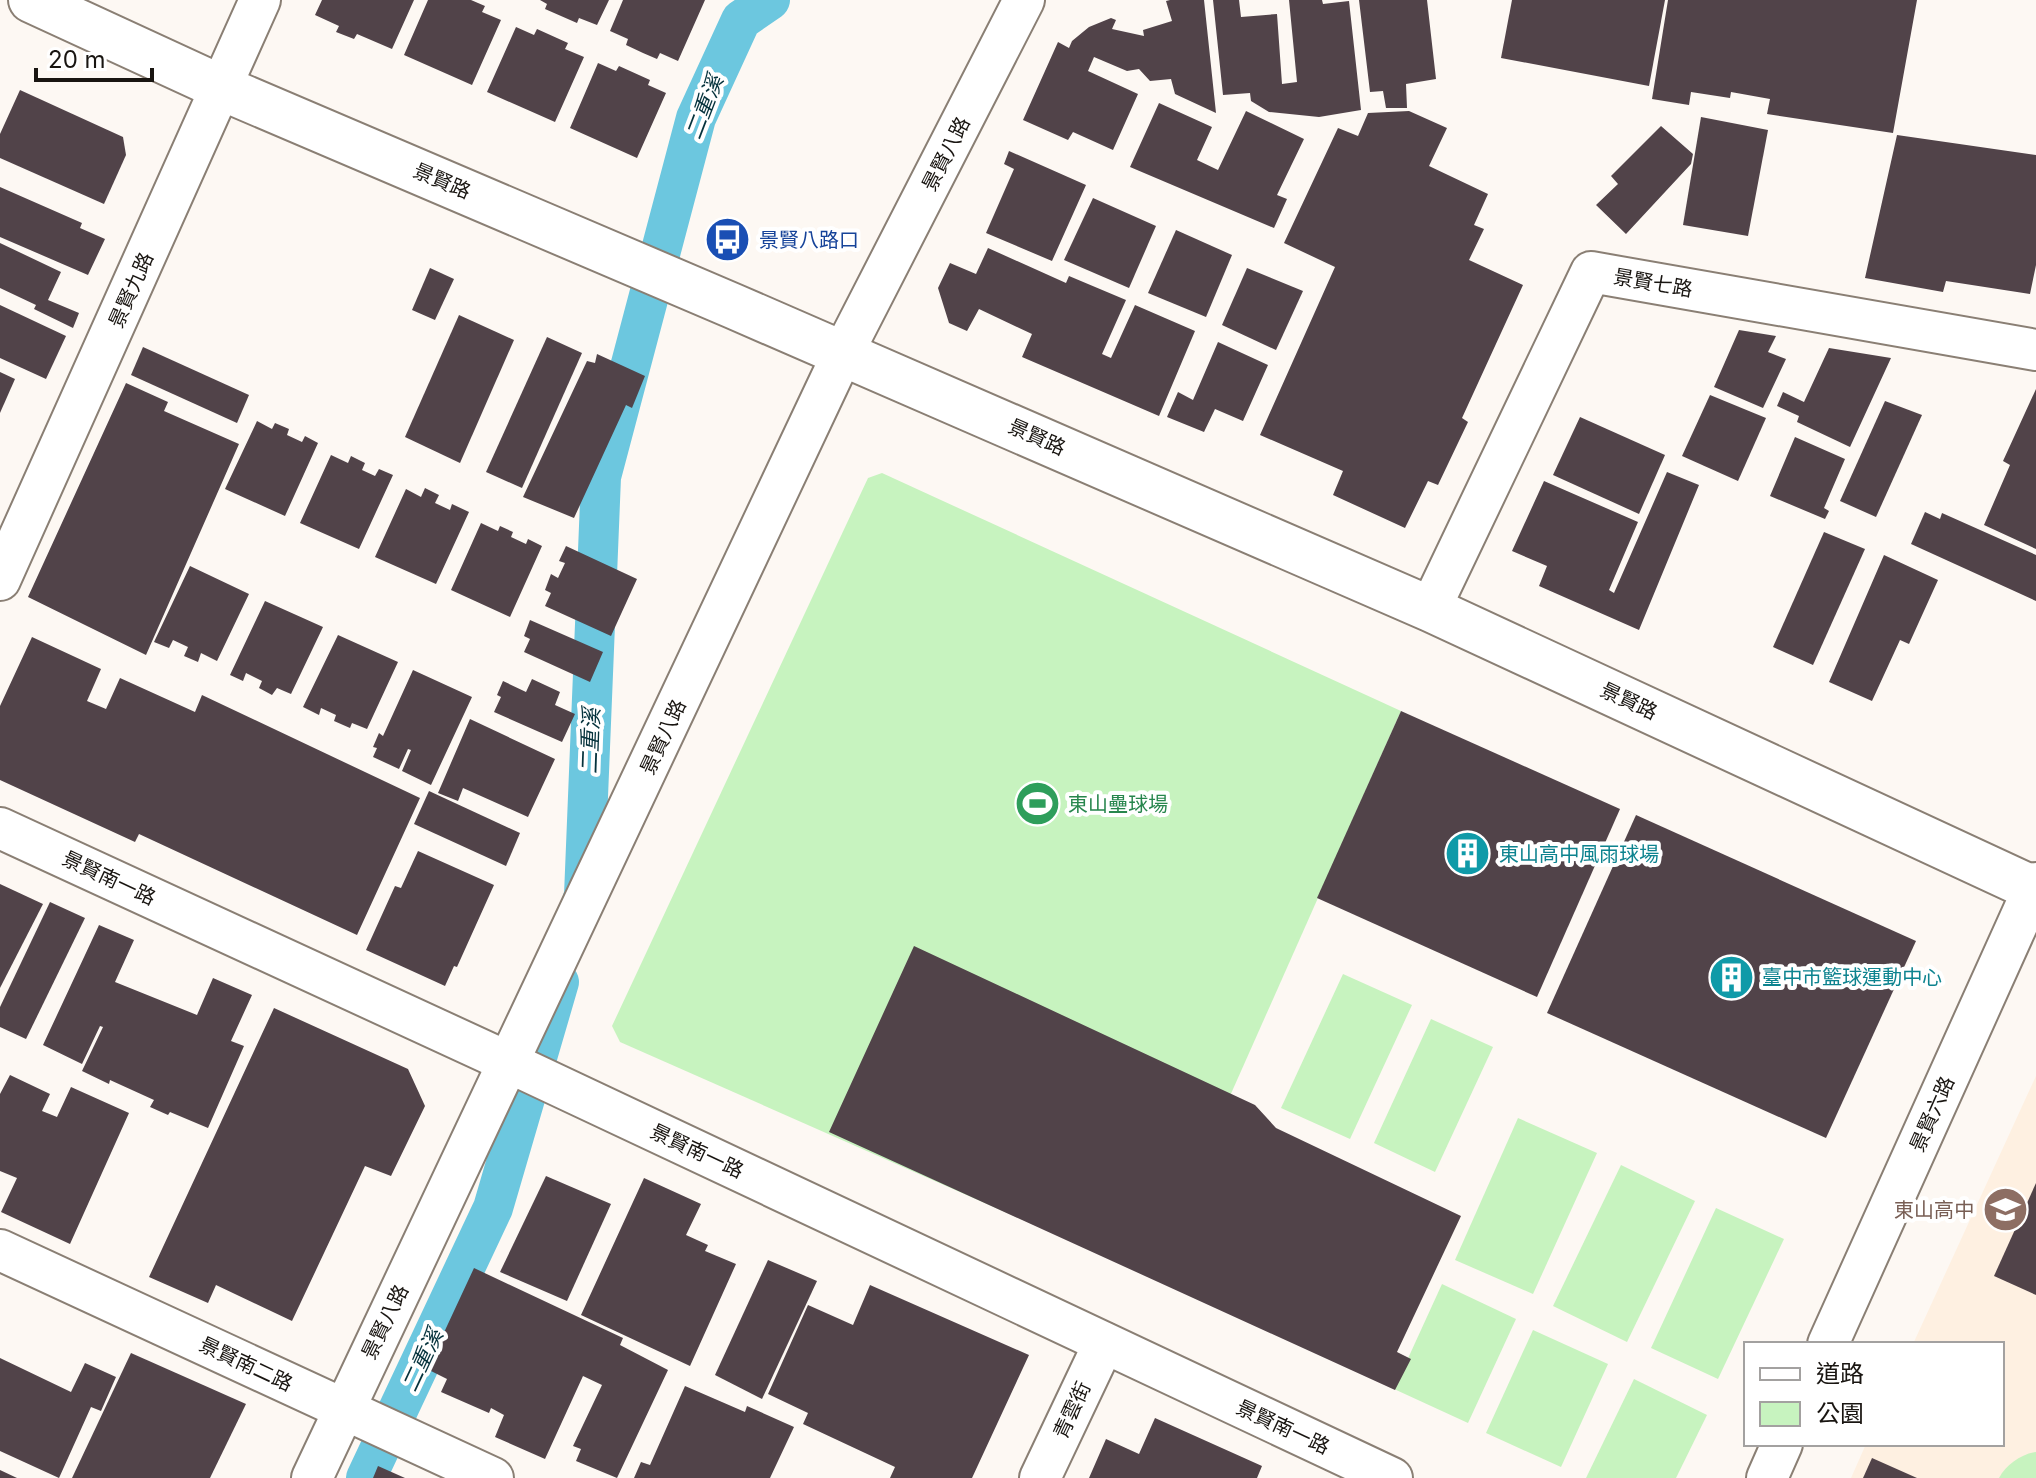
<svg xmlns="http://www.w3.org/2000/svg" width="2036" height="1478" font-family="Inter,'Noto Sans TC',sans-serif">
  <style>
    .built { fill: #fef0e1 }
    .green { fill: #c7f3bf }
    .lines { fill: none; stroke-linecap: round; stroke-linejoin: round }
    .canal { stroke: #6cc7df; stroke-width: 40 }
    .building { fill: #514349 }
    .street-casing { stroke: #8a7f74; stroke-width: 44 }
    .secondary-casing { stroke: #8a7f74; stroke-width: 48 }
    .street { stroke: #fff; stroke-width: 40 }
    .secondary { stroke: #fff; stroke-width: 44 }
    .labels { text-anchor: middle; stroke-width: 8; stroke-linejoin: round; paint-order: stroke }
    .street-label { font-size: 20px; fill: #191511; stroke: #fff }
    .transit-label { font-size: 20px; fill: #164399; stroke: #fff; text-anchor: start }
    .leisure-label { font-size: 20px; fill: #27864d; stroke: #fff; text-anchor: start }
    .culture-label { font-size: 20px; fill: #0d838f; stroke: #fff; text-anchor: start }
    .education-label { font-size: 20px; fill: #785e54; stroke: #fff; text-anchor: end }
    .water-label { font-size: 22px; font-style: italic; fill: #05323c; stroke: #fff }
  </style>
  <rect width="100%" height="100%" fill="#fdf8f3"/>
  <!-- built -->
  <path class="built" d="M2036,1076V1478H1851L1866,1444H2002V1344H1913Z"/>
  <!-- green -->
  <g class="green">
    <path d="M882,473L1401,711L1150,1276L620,1042L612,1026L868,478Z"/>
    <path d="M1343,974L1412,1005L1350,1139L1281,1108Z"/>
    <path d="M1431,1019L1493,1047L1435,1172L1374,1143Z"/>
    <path d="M1518,1118L1597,1153L1533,1294L1455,1260Z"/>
    <path d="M1621,1165L1695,1201L1627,1342L1553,1306Z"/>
    <path d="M1716,1208L1784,1239L1718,1379L1651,1348Z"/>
    <path d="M1442,1284L1516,1319L1468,1423L1394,1389Z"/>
    <path d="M1533,1330L1608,1364L1561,1467L1486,1433Z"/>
    <path d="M1634,1379L1707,1415L1676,1478H1586Z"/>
    <path d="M2036,1452V1478H1999C2006,1465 2021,1454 2036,1452Z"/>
  </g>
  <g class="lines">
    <!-- canal -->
    <g class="canal">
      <path d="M581,905L584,895L601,477L696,118L741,20L770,0"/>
      <path d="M366,1478L493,1208L559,982"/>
    </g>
  </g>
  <!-- building -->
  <g class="building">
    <path d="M322,0H414L392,49L357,34L354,39L336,32L339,26L315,15Z"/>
    <path d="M428,0H471L485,6L482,12L501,20L472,85L404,55Z"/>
    <path d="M540,0H609L597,25L579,18L577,23L545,9L547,4Z"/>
    <path d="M623,0H705L678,61L660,53L657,59L643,53L626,45L628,39L610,31Z"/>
    <path d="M1170,0H1204L1216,113L1175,94L1171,79L1150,81L1139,69L1127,71L1094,57L1088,71L1138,94L1113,150L1073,132L1068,140L1023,120L1058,42L1069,48L1072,41L1089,27L1111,18L1116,20L1112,29L1144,36L1143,30L1172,21L1166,1Z"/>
    <path d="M1213,0H1239L1241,17L1277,14L1282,84L1297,82L1289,0H1322L1323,4L1349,1L1361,110L1319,117L1269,112L1251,101L1250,93L1223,95Z"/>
    <path d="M1359,0H1427L1436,79L1406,84L1407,108H1386L1383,91L1370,92Z"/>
    <path d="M1512,0H1665L1649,86L1501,58Z"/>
    <path d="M1668,0H1917L1893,133L1767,114L1770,99L1731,92L1730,98L1691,92L1689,105L1652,99Z"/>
    <path d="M516,27L534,35L537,29L568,43L565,49L584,57L555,122L487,92Z"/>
    <path d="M598,63L616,71L619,66L650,80L648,85L666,93L637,158L570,128Z"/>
    <path d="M20,90L123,137L126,155L104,204L0,158V134Z"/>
    <path d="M1159,103L1212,127L1197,160L1218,170L1246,111L1304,139L1277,195L1287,199L1274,228L1130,167Z"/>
    <path d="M1409,111L1447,128L1429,166L1488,194L1474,225L1484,229L1469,260L1523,285L1462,418L1468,422L1438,485L1428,481L1405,528L1333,495L1343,471L1260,435L1335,267L1284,243L1338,128L1358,136L1368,113Z"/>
    <path d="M1701,117L1768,130L1748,236L1683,225Z"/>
    <path d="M1661,126L1693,154L1691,164L1626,234L1596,205L1618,184L1611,176Z"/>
    <path d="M1897,135L2036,155V265L2030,294L1946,281L1943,292L1865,278Z"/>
    <path d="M1009,151L1086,185L1052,261L986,233L1014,169L1004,164Z"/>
    <path d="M0,187L82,223L80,228L105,239L88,275L0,237Z"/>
    <path d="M1093,198L1156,226L1129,288L1064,260Z"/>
    <path d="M1176,230L1232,255L1206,317L1148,293Z"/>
    <path d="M0,243L61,272L48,300L79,313L73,328L34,309L36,305L0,288Z"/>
    <path d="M988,248L1066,283L1069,276L1126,300L1102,354L1111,358L1135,305L1195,331L1159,416L1022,357L1032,334L979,309L967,331L949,323L938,288L950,263L976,274Z"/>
    <path d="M430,268L454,279L435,320L412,310Z"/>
    <path d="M1247,268L1303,291L1276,350L1222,325Z"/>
    <path d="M0,305L66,336L46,379L0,358Z"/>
    <path d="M459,315L514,340L460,463L405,437Z"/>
    <path d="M1739,330L1776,336L1768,352L1786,359L1763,408L1714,387Z"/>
    <path d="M547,337L582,353L522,488L486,472Z"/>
    <path d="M1218,342L1268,365L1243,421L1215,409L1204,432L1167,417L1178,392L1193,400Z"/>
    <path d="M143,347L249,395L237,423L131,375Z"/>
    <path d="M1829,348L1891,358L1850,447L1797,422L1799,416L1777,406L1783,392L1804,402Z"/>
    <path d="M597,354L645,376L632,408L626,405L574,518L523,497L587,361L595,363Z"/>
    <path d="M0,372L15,379L0,413Z"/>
    <path d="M126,383L168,402L164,411L239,444L146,655L28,597Z"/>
    <path d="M2036,389V549L1984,525L2010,465L2003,461Z"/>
    <path d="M1710,395L1766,418L1738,481L1682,456Z"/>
    <path d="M1885,401L1922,415L1876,517L1840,501Z"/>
    <path d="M1580,417L1665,455L1639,514L1553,475Z"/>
    <path d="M257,421L272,429L275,423L289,429L287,435L302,442L305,436L318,443L285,516L225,489Z"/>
    <path d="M1795,437L1845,459L1824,508L1829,511L1825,519L1770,496Z"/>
    <path d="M331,455L348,463L351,456L365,463L362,470L375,476L379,469L393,475L359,549L300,523Z"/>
    <path d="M1667,472L1699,485L1639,630L1539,586L1547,566L1512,551L1544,481L1638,522L1609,590L1614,593Z"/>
    <path d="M425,488L439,495L435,503L450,510L452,504L469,512L436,584L375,557L406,489L421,497Z"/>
    <path d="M1925,512L1940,519L1942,513L2036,555V601L1911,544Z"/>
    <path d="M481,523L498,531L500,526L513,532L511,537L526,544L528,539L542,546L510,617L451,590Z"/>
    <path d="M1824,532L1865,549L1813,665L1773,647Z"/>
    <path d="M566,546L637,579L611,636L545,606L551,593L545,590L551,574L558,578L565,563L559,561Z"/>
    <path d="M1884,555L1938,580L1909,644L1900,640L1872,701L1829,682Z"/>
    <path d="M190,566L249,594L217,661L201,653L198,662L184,656L188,647L173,640L169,648L154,642Z"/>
    <path d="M265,601L323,627L291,694L277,688L272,695L259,688L262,681L246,673L243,681L230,675Z"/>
    <path d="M530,620L603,652L590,682L524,652L530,639L524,636Z"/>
    <path d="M338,635L398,662L367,729L352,723L350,728L334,721L336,715L321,708L319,715L303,707Z"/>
    <path d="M32,637L101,669L87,701L106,709L120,678L195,712L202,695L420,798L357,935L139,834L135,842L0,780V706Z"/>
    <path d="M413,670L472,697L431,785L402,771L411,750L408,749L399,769L373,757L377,748L373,747L379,733L383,736Z"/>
    <path d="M532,679L560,692L555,705L575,714L562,742L494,712L501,697L497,695L503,681L526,692Z"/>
    <path d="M1401,711L1620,809L1537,997L1317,898Z"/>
    <path d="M470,719L555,759L528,817L463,788L458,801L438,793Z"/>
    <path d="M429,791L520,833L506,866L414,824Z"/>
    <path d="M1636,815L1916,941L1826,1138L1547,1013Z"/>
    <path d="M418,851L494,885L457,967L454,966L445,986L366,950L395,886L401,888Z"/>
    <path d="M0,884L43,904L0,988Z"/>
    <path d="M50,902L85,918L26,1039L0,1027V1007Z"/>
    <path d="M99,925L134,940L115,982L197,1015L213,978L252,995L231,1041L244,1046L208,1128L170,1112L168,1115L150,1107L154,1100L110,1080L109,1084L82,1071L103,1027L100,1026L82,1064L43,1045Z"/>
    <path d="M914,946L1255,1105L1276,1128L1461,1216L1397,1352L1411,1359L1395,1390L829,1132Z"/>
    <path d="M274,1008L408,1069L425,1106L391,1176L365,1166L292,1321L216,1285L208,1303L149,1277Z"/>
    <path d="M10,1075L50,1094L42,1111L57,1117L71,1087L129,1113L70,1244L1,1212L17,1178L0,1171V1094Z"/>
    <path d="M546,1176L611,1204L567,1301L500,1272Z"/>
    <path d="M644,1178L701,1204L686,1235L708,1245L705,1251L736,1264L690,1366L581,1315Z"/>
    <path d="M2036,1183V1295L1994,1276Z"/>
    <path d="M768,1260L817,1281L762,1399L715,1375Z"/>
    <path d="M474,1268L623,1338L620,1345L668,1370L617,1478L576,1461L581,1449L573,1446L602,1385L583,1376L545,1459L495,1437L504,1415L491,1408L489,1413L441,1392L447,1379L427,1369Z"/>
    <path d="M870,1285L1029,1355L972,1478H890L895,1467L803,1424L808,1413L768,1394L808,1305L853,1325Z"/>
    <path d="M131,1353L246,1404L210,1478H72Z"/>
    <path d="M0,1358L71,1392L85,1363L116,1377L101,1411L91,1407L59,1478L0,1451Z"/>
    <path d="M685,1386L745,1412L747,1406L794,1427L770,1478H634L641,1462L650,1465Z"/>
    <path d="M1155,1418L1262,1466L1257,1478H1089L1106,1439L1139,1454Z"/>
    <path d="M1872,1458L1917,1478H1863Z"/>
    <path d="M378,1466L405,1478H373Z"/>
    <path d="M0,1470L17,1478H0Z"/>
  </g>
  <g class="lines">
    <defs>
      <g id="street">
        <path d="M0,580L260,0"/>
        <path d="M1430,609L1591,272L2036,350"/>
        <path d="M0,828L510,1063L1392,1478"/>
        <path d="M0,1250L493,1478"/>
        <path d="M1828,1344L2036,883"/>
        <path d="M312,1478L843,353L1024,0"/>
        <path d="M1040,1478L1104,1343"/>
        <path d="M1767,1478L1782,1444"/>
      </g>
      <path id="secondary" d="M31,0L222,88L733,306L1430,609L2036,890"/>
    </defs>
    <!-- street casing -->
    <use href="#street" class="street-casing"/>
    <!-- secondary casing -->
    <use href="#secondary" class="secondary-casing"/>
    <!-- street -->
    <use href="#street" class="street"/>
    <!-- secondary -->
    <use href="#secondary" class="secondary"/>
  </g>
  <!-- icons -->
  <defs>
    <symbol id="bus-disc" viewBox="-11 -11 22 22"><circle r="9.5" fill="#1a4fb4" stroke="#fff"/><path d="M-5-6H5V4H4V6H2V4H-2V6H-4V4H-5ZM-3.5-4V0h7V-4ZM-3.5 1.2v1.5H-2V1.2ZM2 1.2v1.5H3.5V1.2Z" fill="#fff"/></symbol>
    <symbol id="stadium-disc" viewBox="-11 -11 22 22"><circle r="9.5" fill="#2e9e5b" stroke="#fff"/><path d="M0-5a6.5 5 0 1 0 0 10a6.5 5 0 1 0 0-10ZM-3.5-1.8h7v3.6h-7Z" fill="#fff"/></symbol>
    <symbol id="building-disc" viewBox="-11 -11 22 22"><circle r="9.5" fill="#0f9aa8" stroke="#fff"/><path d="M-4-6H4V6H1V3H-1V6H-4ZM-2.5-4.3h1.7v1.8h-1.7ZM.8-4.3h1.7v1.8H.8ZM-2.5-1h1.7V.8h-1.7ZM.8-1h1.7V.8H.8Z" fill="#fff"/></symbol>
    <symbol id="school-disc" viewBox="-11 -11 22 22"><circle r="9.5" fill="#8d6e63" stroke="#fff"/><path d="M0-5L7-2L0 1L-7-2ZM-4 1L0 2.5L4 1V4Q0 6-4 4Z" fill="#fff"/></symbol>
  </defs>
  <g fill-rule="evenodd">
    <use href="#bus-disc" x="702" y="214" width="51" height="51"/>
    <use href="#stadium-disc" x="1012" y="778" width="51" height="51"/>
    <use href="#building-disc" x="1442" y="828" width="51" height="51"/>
    <use href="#building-disc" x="1706" y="952" width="51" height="51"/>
    <use href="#school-disc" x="1980" y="1184" width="51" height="51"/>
  </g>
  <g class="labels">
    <!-- street labels -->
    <g class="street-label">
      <text transform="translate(946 154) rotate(-63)" y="7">景賢八路</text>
      <text transform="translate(442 181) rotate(23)" y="7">景賢路</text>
      <text transform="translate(1653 283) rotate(10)" y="7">景賢七路</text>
      <text transform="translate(131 290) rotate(-66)" y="7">景賢九路</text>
      <text transform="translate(1037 437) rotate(24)" y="7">景賢路</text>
      <text transform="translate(1629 701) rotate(25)" y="7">景賢路</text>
      <text transform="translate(663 737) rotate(-65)" y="7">景賢八路</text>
      <text transform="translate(109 878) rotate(25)" y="7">景賢南一路</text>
      <text transform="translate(1932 1114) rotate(-66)" y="7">景賢六路</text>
      <text transform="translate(697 1151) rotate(25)" y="7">景賢南一路</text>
      <text transform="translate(385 1322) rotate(-64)" y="7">景賢八路</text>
      <text transform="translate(246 1364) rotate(25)" y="7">景賢南二路</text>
      <text transform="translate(1072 1410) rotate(-65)" y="7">青雲街</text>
      <text transform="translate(1283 1427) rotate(25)" y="7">景賢南一路</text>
    </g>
    <!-- transit labels -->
    <g class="transit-label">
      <text x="759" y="247">景賢八路口</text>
    </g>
    <!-- leisure labels -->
    <g class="leisure-label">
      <text x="1068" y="811">東山壘球場</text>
    </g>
    <!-- culture labels -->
    <g class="culture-label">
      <text x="1499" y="861">東山高中風雨球場</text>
      <text x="1762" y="984">臺中市籃球運動中心</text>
    </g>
    <!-- education labels -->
    <g class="education-label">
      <text x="1974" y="1217">東山高中</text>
    </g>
    <!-- water labels -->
    <g class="water-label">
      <text transform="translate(704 107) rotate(-69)" y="8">二重溪</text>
      <text transform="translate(590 741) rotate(-88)" y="8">二重溪</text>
      <text transform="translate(422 1360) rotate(-65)" y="8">二重溪</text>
    </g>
  </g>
  <!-- legend -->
  <rect x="1744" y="1342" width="260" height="104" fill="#ffffff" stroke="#a3a1a0" stroke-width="2"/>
  <rect x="1760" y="1368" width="40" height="12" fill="#ffffff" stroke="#a3a1a0" stroke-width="2"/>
  <text x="1816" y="1382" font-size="24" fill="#191511">道路</text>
  <rect x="1760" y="1402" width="40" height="24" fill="#c7f3bf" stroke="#a3a1a0" stroke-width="2"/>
  <text x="1816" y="1422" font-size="24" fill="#191511">公園</text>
  <!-- scale -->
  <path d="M36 68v12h116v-12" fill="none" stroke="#191511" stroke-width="4"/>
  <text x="48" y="68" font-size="24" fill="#191511" stroke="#ffffff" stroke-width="6" paint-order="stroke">20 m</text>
</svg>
